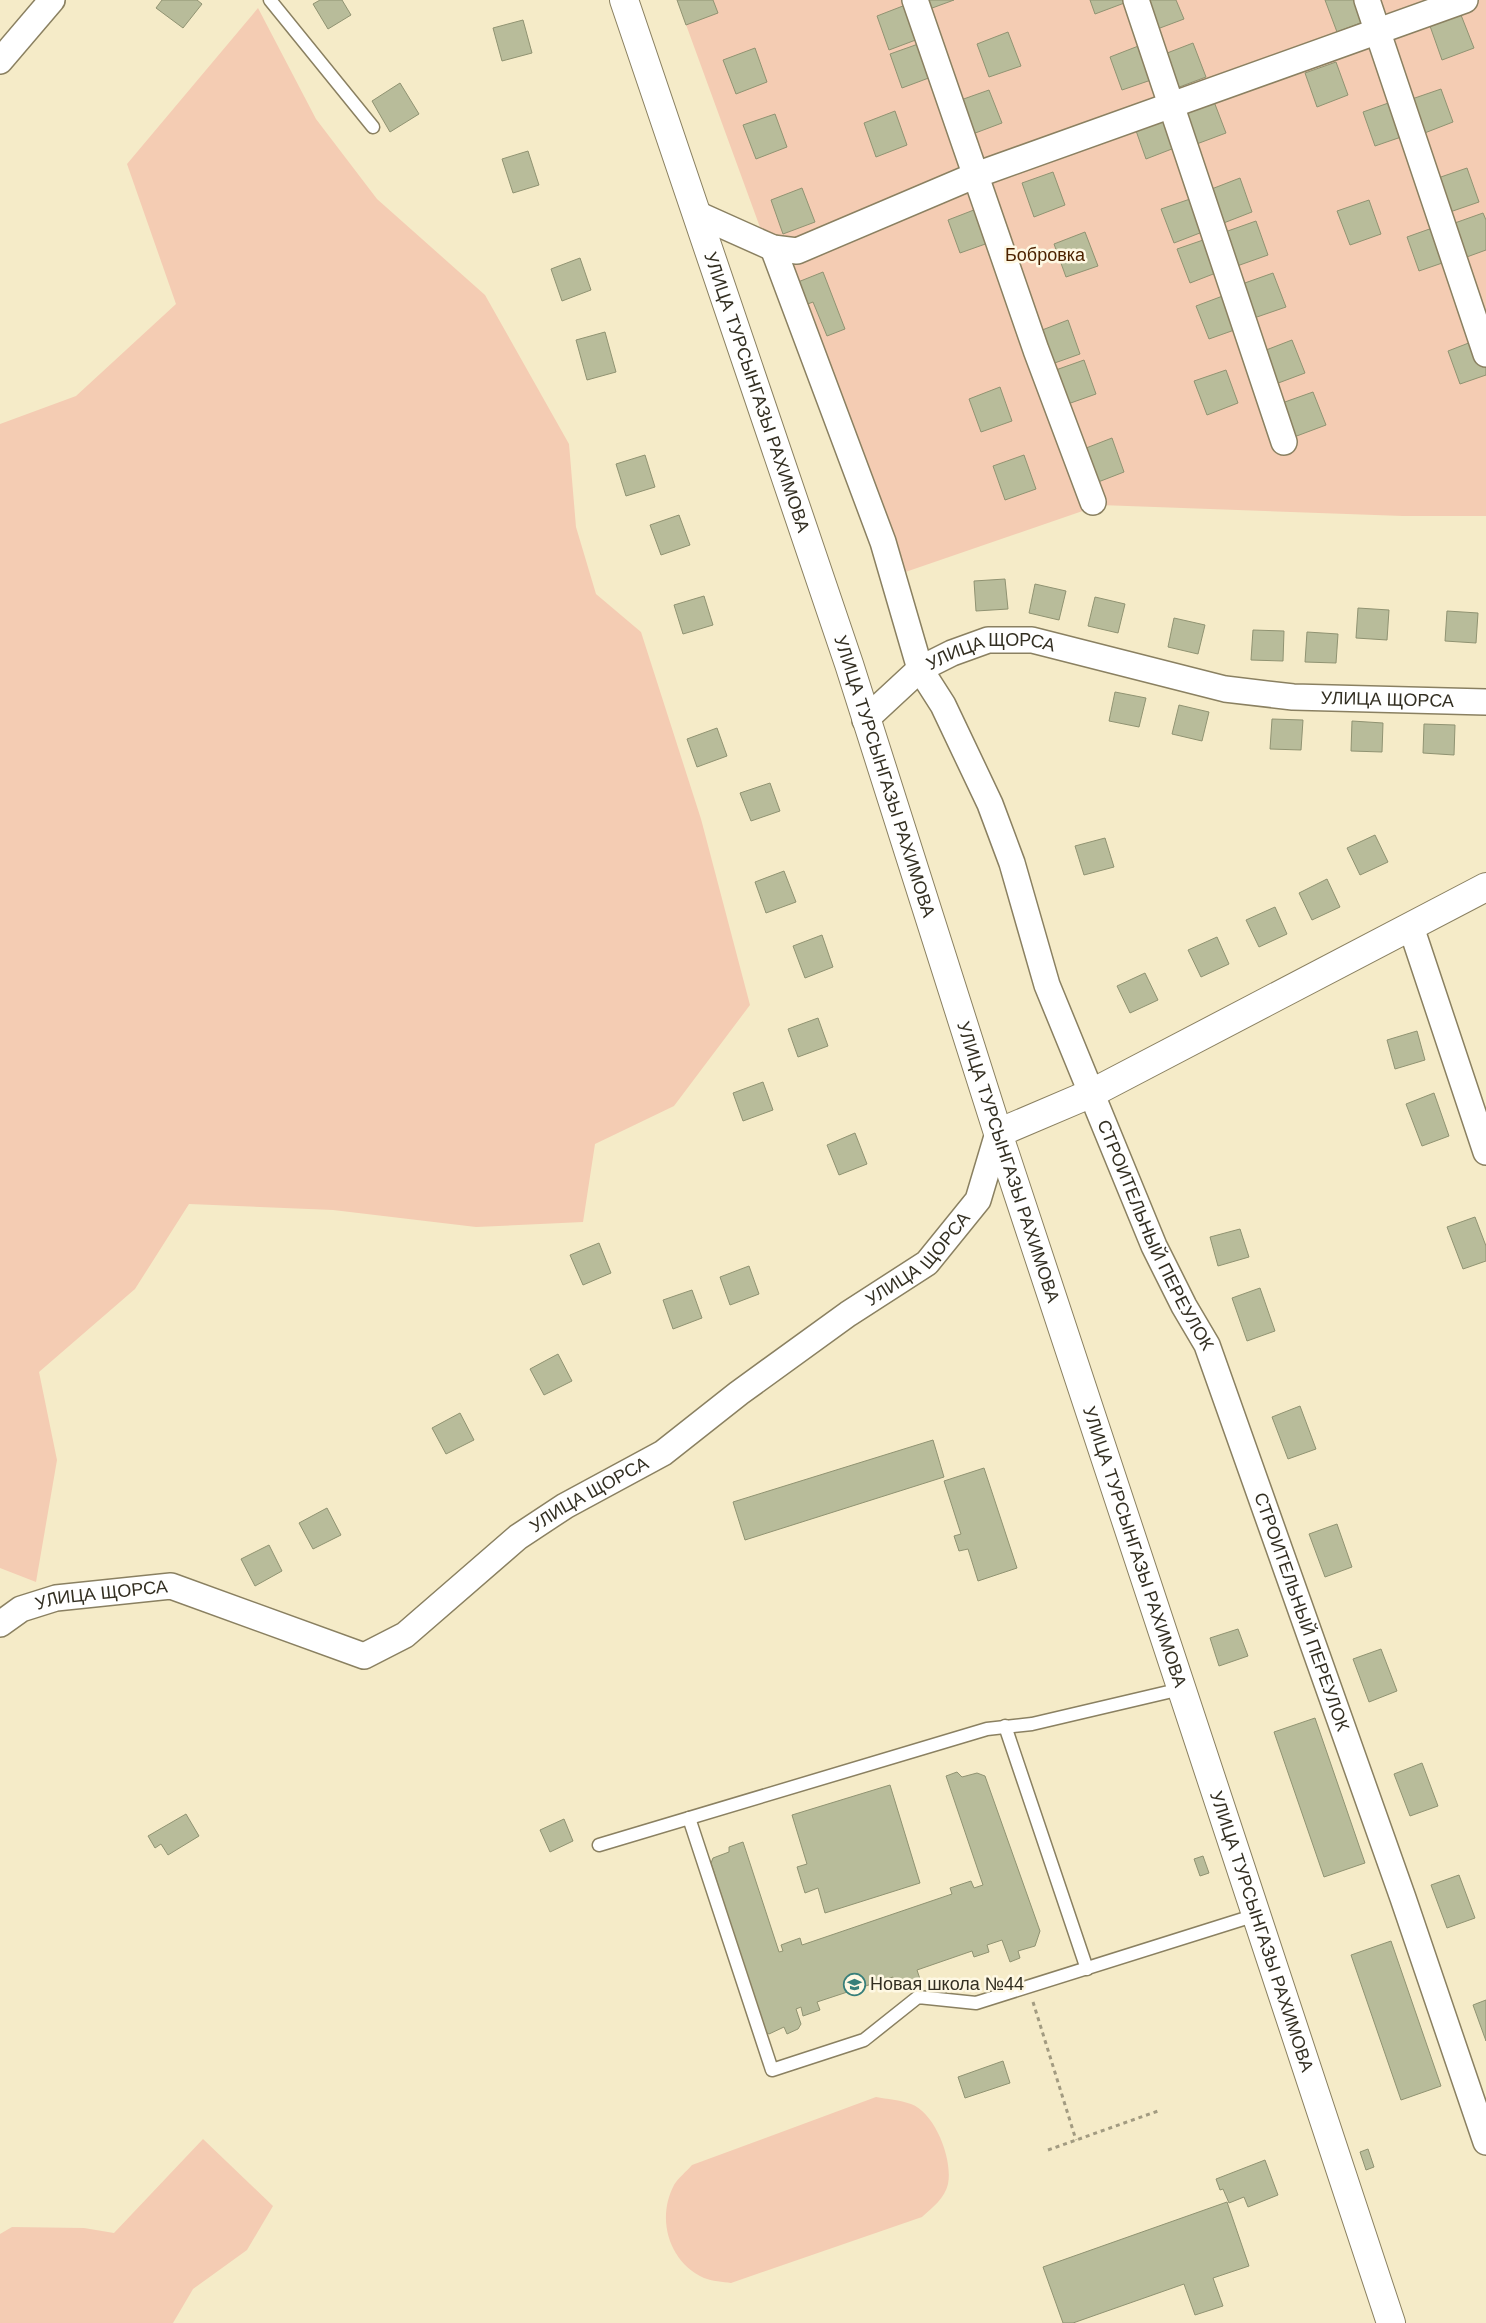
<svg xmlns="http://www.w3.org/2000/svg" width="1486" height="2323" font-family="Arial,sans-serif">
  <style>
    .green { fill: #f4ccb3 }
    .building { fill: #b8bc9a; stroke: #909372 }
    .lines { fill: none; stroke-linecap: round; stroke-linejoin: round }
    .service-casing { stroke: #8a8061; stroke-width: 15 }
    .minor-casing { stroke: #8a8061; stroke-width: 28 }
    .tertiary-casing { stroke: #8a8061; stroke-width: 30 }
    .path { stroke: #a29b81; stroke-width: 3; stroke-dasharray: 4 4; stroke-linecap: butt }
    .service { stroke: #fff; stroke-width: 12 }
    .minor { stroke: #fff; stroke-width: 25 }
    .tertiary { stroke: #fff; stroke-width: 28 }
    .labels { text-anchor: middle; stroke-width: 5; stroke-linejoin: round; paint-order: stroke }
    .park-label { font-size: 18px; fill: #4c2200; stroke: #fef8e3 }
    .street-label { font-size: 18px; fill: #332f22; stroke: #fef8e3 }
    .poi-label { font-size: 18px; fill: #332f22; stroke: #fef8e3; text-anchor: start }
  </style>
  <rect width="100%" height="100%" fill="#f5ebc8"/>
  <!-- green -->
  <g class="green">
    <path d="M677,0H1486V516H1403L1100,505L888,578Z"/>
    <path d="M258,8L316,119L377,199L485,295L569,444L576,527L596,594L641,632L701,819L750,1005L674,1106L595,1144L583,1222L476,1227L333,1210L189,1204L135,1289L39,1372L57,1460L36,1582L0,1568V424L76,396L176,304L127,164Z"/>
    <path d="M876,2097C887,2099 900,2100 911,2104C935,2113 953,2159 948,2184C945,2198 932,2208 922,2217L731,2283C723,2282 712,2281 704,2278C669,2262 656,2219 674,2185C678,2178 687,2171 692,2165Z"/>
    <path d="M203,2139L273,2206L247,2250L193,2289L173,2323H0V2234L12,2227L84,2228L114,2233Z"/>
  </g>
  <!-- building -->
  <g class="building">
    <path d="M162,0H197L202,4L183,28L156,8Z"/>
    <path d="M320,0H342L351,15L328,29L313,4Z"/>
    <path d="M677,0H713L718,13L686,25Z"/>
    <path d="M920,0H954L924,11Z"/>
    <path d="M1090,0H1126L1127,2L1095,14Z"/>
    <path d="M1141,0H1176L1184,19L1152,31Z"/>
    <path d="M1325,0H1361L1368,20L1337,32Z"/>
    <path d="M908,4L921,38L889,50L877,16Z"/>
    <path d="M1461,15L1474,48L1442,60L1430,26Z"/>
    <path d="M523,20L532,53L502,61L493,28Z"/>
    <path d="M1008,32L1021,66L989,77L977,44Z"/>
    <path d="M921,43L934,76L902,88L890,54Z"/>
    <path d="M1193,43L1206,77L1174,89L1162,55Z"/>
    <path d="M1141,45L1154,79L1122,90L1110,57Z"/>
    <path d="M755,48L767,82L736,94L723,60Z"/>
    <path d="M1336,62L1348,95L1317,107L1305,73Z"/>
    <path d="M400,83L419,114L390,132L372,101Z"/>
    <path d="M1441,89L1453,122L1422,134L1409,100Z"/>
    <path d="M989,90L1002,123L970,135L958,101Z"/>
    <path d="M1213,99L1226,133L1194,145L1182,111Z"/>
    <path d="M1394,101L1407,135L1375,146L1363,112Z"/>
    <path d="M895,111L907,145L876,157L864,123Z"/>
    <path d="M775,114L787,147L756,159L743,125Z"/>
    <path d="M1165,114L1177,147L1146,159L1134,125Z"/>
    <path d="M528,151L539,185L513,193L502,159Z"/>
    <path d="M1467,168L1479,202L1447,213L1435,179Z"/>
    <path d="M1053,172L1065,205L1034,217L1022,183Z"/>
    <path d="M1240,178L1252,212L1221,224L1209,190Z"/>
    <path d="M802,188L815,222L783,234L771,200Z"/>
    <path d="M1193,198L1205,231L1174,243L1161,209Z"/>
    <path d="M1369,200L1381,234L1350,245L1337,211Z"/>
    <path d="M979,208L991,242L960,253L948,220Z"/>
    <path d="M1483,213L1486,220V250L1464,258L1452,224Z"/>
    <path d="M1256,221L1268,255L1237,266L1225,232Z"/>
    <path d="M1438,226L1451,260L1419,271L1407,237Z"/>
    <path d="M1085,232L1098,266L1066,277L1054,244Z"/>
    <path d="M1209,238L1221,271L1190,283L1177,249Z"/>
    <path d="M580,258L591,290L562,301L551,269Z"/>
    <path d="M823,272L845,329L827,336L813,302L797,308L788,286Z"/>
    <path d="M1273,273L1286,307L1254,318L1242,284Z"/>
    <path d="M1228,294L1240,328L1209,339L1196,306Z"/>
    <path d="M1068,320L1080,354L1049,365L1037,332Z"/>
    <path d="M605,332L616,372L587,380L576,340Z"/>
    <path d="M1479,339L1486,358V375L1460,384L1448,351Z"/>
    <path d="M1292,340L1305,373L1273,385L1261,352Z"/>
    <path d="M1084,360L1096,394L1065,405L1053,371Z"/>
    <path d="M1226,370L1238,403L1207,415L1194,381Z"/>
    <path d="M1000,387L1012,421L981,432L969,399Z"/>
    <path d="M1313,392L1326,425L1294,437L1282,403Z"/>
    <path d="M1112,438L1124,472L1093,484L1081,450Z"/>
    <path d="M645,455L655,487L626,496L616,464Z"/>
    <path d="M1024,455L1036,489L1005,500L993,466Z"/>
    <path d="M679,515L690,545L661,555L650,525Z"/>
    <path d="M1005,579L1008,609L976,611L974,581Z"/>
    <path d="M1035,584L1066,591L1059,620L1029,613Z"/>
    <path d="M704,596L713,625L683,634L674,605Z"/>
    <path d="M1095,597L1125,604L1118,633L1088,626Z"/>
    <path d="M1358,608L1389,610L1387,640L1356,638Z"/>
    <path d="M1447,611L1478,613L1476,643L1445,641Z"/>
    <path d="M1174,618L1205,625L1198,654L1168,647Z"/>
    <path d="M1253,630L1284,631L1283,661L1251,660Z"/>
    <path d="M1307,632L1338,634L1336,663L1305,662Z"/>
    <path d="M1115,692L1146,698L1139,727L1109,721Z"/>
    <path d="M1179,705L1209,712L1202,741L1172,734Z"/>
    <path d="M1272,719L1303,720L1301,750L1270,749Z"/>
    <path d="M1352,721L1383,723L1382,752L1351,751Z"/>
    <path d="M1424,724L1455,725L1454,755L1423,753Z"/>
    <path d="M717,728L727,756L697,767L687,739Z"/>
    <path d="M770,783L780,811L751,821L740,793Z"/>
    <path d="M1375,835L1388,862L1360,875L1347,848Z"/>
    <path d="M1105,838L1114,867L1084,875L1075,846Z"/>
    <path d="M784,871L796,902L766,913L755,882Z"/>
    <path d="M1327,879L1340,907L1312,920L1299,893Z"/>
    <path d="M1275,907L1287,934L1259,947L1246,920Z"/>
    <path d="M822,935L833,967L805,978L793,946Z"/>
    <path d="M1217,937L1229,964L1201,977L1188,950Z"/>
    <path d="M1145,973L1158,1000L1130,1013L1117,986Z"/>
    <path d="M818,1018L828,1046L798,1057L788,1029Z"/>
    <path d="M1417,1031L1425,1060L1395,1069L1387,1040Z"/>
    <path d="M763,1082L773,1110L743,1121L733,1093Z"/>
    <path d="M1434,1093L1449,1136L1422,1146L1406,1104Z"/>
    <path d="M855,1133L867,1164L839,1175L827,1145Z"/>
    <path d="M1475,1217L1486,1246V1261L1463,1269L1447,1227Z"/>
    <path d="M1240,1229L1249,1257L1218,1266L1210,1237Z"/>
    <path d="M599,1243L611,1273L583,1285L570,1255Z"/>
    <path d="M749,1266L759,1294L730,1305L720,1277Z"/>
    <path d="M1260,1288L1275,1331L1247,1341L1232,1298Z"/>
    <path d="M692,1290L702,1318L673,1329L663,1300Z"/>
    <path d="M558,1354L572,1381L544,1395L530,1369Z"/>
    <path d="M1300,1406L1316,1449L1288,1459L1272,1417Z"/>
    <path d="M460,1413L474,1440L446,1454L432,1428Z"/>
    <path d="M933,1440L944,1477L745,1540L733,1502Z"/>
    <path d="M984,1468L1017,1568L978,1581L968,1549L959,1551L954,1536L961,1534L944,1481Z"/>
    <path d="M327,1508L341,1535L313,1549L299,1523Z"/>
    <path d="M1337,1524L1352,1567L1325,1577L1309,1534Z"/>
    <path d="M269,1545L282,1571L255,1586L241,1559Z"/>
    <path d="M1238,1629L1248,1656L1219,1666L1210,1638Z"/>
    <path d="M1381,1649L1397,1691L1369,1702L1353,1659Z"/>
    <path d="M1315,1718L1365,1863L1324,1877L1274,1732Z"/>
    <path d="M1422,1763L1438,1806L1410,1816L1394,1774Z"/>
    <path d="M957,1772L962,1777L977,1773L985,1776L1040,1931L1035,1946L1018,1951L1020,1958L1010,1962L1002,1940L987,1945L989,1952L974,1957L972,1951L917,1970L921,1982L897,1990L893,1977L817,2002L820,2010L803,2016L801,2007L796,2009L801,2024L798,2029L787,2034L784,2027L769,2034L765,2032L711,1863L713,1858L729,1852V1847L743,1842L779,1952L783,1951L781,1945L800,1938L802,1945L952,1894L950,1888L971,1881L974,1888L983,1885L946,1776Z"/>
    <path d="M890,1785L920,1883L825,1913L818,1888L805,1893L797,1867L807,1864L792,1815Z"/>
    <path d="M186,1814L199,1836L168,1855L161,1844L155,1848L148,1836Z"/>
    <path d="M564,1819L573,1841L550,1852L540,1830Z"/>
    <path d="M1203,1856L1209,1873L1200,1876L1194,1859Z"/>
    <path d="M1459,1875L1475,1918L1447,1928L1431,1885Z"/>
    <path d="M1391,1941L1441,2086L1401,2100L1351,1955Z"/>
    <path d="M1486,2000V2041L1473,2005Z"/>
    <path d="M1003,2061L1010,2083L965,2098L958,2077Z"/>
    <path d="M1368,2149L1374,2167L1366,2170L1360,2152Z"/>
    <path d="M1265,2160L1278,2195L1248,2207L1244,2197L1229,2203L1223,2189L1220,2190L1216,2179Z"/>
    <path d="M1227,2202L1249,2266L1213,2278L1223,2306L1195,2315L1184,2284L1073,2323H1063L1043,2267Z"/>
  </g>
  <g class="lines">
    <defs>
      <g id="service">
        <path d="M270,0L373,127"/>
        <path d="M1005,1726L1087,1969"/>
        <path d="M689,1818L772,2070L864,2040L918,1997L976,2003L1256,1915"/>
        <path d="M599,1845L987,1729L1032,1724L1181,1689"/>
      </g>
      <g id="minor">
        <path d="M915,0L1036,350L1093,502"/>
        <path d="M1136,0L1284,442"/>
        <path d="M1367,0L1486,354"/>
        <path d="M0,61L52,0"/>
        <path d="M697,214L773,248L797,251L976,175L1465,0"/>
        <path id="s1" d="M773,248L883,542L920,669L943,705L990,804L1012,863L1047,985L1154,1246L1184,1306L1207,1345L1403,1898L1486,2142"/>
        <path id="s2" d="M865,720L920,669L952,653L988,640H1032L1225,689L1293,697L1486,702"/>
        <path d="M1411,927L1486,1152"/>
        <path id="s3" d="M0,1624L21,1609L56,1598L171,1586L364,1656L405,1635L518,1537L565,1506L663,1453L739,1393L848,1314L927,1263L978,1200L998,1133"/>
      </g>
      <g id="tertiary">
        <path id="s4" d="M624,0L849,664L998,1133L1391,2323"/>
        <path d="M998,1133L1092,1093L1486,887"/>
      </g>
    </defs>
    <!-- service casing -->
    <use href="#service" class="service-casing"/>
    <!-- minor casing -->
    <use href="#minor" class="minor-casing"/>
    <!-- tertiary casing -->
    <use href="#tertiary" class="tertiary-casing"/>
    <!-- path -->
    <g class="path">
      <path d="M1033,2002L1076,2140"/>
      <path d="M1048,2150L1158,2111"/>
    </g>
    <!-- service -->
    <use href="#service" class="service"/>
    <!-- minor -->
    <use href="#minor" class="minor"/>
    <!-- tertiary -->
    <use href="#tertiary" class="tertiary"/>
  </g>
  <!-- icons -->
  <defs>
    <symbol id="school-ring" viewBox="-11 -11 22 22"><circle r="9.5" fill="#fef8e3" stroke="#377f7a" stroke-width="1.5"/><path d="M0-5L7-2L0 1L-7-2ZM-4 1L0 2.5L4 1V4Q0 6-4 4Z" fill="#377f7a"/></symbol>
  </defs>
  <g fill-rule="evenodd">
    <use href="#school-ring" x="842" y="1972" width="25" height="25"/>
  </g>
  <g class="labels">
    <!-- park labels -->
    <g class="park-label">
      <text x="1045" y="261">Бобровка</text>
    </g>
    <!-- street labels -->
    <g class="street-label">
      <text dy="6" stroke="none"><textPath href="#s4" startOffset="414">УЛИЦА ТУРСЫНГАЗЫ РАХИМОВА</textPath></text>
      <text dy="6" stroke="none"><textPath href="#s2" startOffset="150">УЛИЦА ЩОРСА</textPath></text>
      <text dy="6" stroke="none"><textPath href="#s2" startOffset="555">УЛИЦА ЩОРСА</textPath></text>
      <text dy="6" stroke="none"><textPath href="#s4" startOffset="819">УЛИЦА ТУРСЫНГАЗЫ РАХИМОВА</textPath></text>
      <text dy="6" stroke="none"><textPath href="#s4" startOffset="1224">УЛИЦА ТУРСЫНГАЗЫ РАХИМОВА</textPath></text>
      <text dy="6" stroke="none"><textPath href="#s1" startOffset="1061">СТРОИТЕЛЬНЫЙ ПЕРЕУЛОК</textPath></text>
      <text dy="6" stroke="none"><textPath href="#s3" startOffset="1068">УЛИЦА ЩОРСА</textPath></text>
      <text dy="6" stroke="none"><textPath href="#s3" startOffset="662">УЛИЦА ЩОРСА</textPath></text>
      <text dy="6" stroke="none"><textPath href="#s4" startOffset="1629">УЛИЦА ТУРСЫНГАЗЫ РАХИМОВА</textPath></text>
      <text dy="6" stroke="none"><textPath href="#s3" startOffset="108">УЛИЦА ЩОРСА</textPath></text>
      <text dy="6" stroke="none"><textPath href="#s1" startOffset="1466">СТРОИТЕЛЬНЫЙ ПЕРЕУЛОК</textPath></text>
      <text dy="6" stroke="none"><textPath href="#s4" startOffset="2034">УЛИЦА ТУРСЫНГАЗЫ РАХИМОВА</textPath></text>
    </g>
    <!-- poi labels -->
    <g class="poi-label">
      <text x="870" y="1990">Новая школа №44</text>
    </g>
  </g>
</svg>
